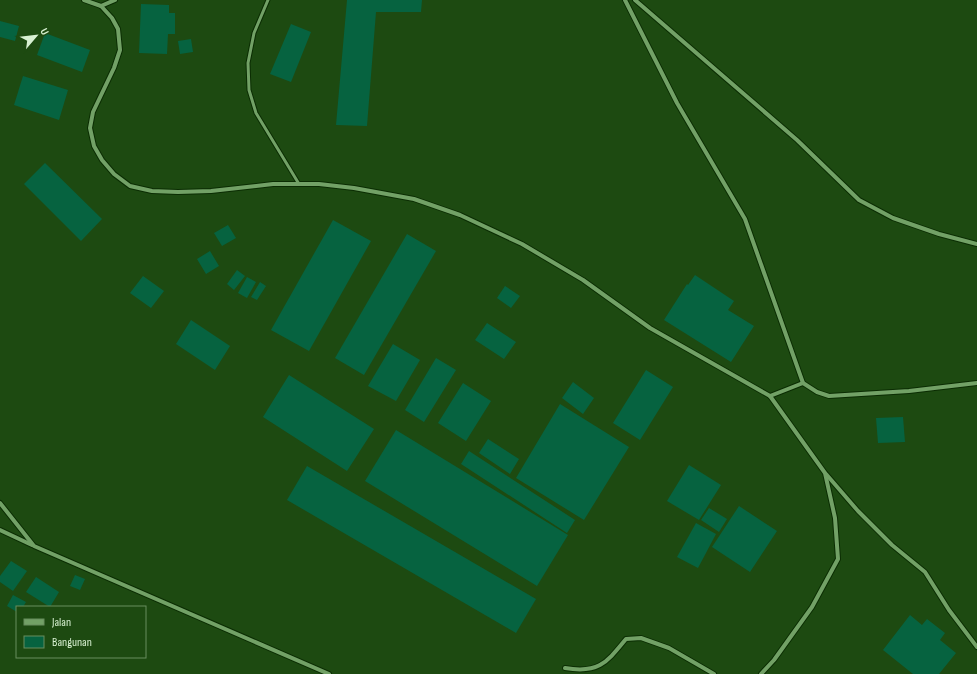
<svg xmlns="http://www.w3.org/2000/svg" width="977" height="674" font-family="'Sofia Sans Condensed',sans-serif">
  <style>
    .building { fill: #066340 }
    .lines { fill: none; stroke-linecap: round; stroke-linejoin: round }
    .lane-casing { stroke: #0b2d03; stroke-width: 5 }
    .street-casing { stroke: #0b2d03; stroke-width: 6 }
    .lane { stroke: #72a166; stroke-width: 3 }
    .street { stroke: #72a166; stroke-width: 4 }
  </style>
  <rect width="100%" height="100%" fill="#1d4a11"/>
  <!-- building -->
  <g class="building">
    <path d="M347,0H422L421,12H376L367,126L336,125Z"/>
    <path d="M141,4L169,5V13H175V34H168L167,54L139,53Z"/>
    <path d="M0,21L19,26L15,41L0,37Z"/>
    <path d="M291,24L311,32L291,82L270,74Z"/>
    <path d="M45,33L90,50L82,72L37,55Z"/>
    <path d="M191,39L193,52L180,54L178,41Z"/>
    <path d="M23,76L68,90L59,120L14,105Z"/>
    <path d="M45,163L102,219L81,241L24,184Z"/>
    <path d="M333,220L371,241L309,351L271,330Z"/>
    <path d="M228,225L236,238L222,246L214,233Z"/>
    <path d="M407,234L436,251L364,375L335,358Z"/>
    <path d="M210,251L219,266L206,274L197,259Z"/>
    <path d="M237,270L245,276L234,290L227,284Z"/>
    <path d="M695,275L734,301L728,310L754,326L731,362L664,320L687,284L688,285Z"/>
    <path d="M143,276L164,291L151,308L130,293Z"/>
    <path d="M247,277L256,282L247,298L238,293Z"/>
    <path d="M260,282L266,286L257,300L251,297Z"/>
    <path d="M505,286L520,296L511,308L497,298Z"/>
    <path d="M191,320L230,346L215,370L176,344Z"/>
    <path d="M487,323L516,342L504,359L475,340Z"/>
    <path d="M393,344L420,360L396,401L368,386Z"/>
    <path d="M436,358L456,370L424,422L405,410Z"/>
    <path d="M646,370L673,387L640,440L613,423Z"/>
    <path d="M289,375L374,429L347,471L263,417Z"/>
    <path d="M573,382L594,398L583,414L562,398Z"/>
    <path d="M463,383L491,401L466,441L438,423Z"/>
    <path d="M560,404L629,447L584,520L516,478Z"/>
    <path d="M903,417L905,442L878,443L876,418Z"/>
    <path d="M396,430L568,535L537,586L365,481Z"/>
    <path d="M488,439L519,459L510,474L479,453Z"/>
    <path d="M469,451L575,520L567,533L461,464Z"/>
    <path d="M689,465L721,485L699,520L667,501Z"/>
    <path d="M307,466L536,599L516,633L287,500Z"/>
    <path d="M739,506L777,531L750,572L712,547Z"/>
    <path d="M709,508L727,519L719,532L701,520Z"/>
    <path d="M696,523L716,534L698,568L677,557Z"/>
    <path d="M11,561L27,571L13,591L0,582V576Z"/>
    <path d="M75,575L85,579L80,590L70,586Z"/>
    <path d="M36,577L59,592L50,607L26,592Z"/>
    <path d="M13,595L26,602L23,607H17V612L7,606Z"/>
    <path d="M910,615L922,625L927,619L945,633L940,640L956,653L939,674H913L883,650Z"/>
  </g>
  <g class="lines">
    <defs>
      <path id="lane" d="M268,0L254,33L248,63L249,90L256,113L299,184"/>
      <g id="street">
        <path d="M84,0L101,6L112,18L118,29L120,50L114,68L93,112L90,128L94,146L102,160L114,174L130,186L152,191L178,192L211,191L273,184H319L354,188L414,199L460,215L522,244L583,280L650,328L770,396"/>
        <path d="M625,0L677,103L745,219L803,383L817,392L829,396L909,391L977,383"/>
        <path d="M635,0L797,140L859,200L893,218L939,234L977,244"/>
        <path d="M101,6L115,0"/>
        <path d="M826,474L858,511L892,545L925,572L949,610L977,647"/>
        <path d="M0,503L34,546L329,674"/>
        <path d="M0,530L32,545"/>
        <path d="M565,668C599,674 607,662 626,639L641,638L669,648L714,674"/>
        <path d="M761,674L774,660L812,607L838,559L835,518L825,473L770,396L803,383"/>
      </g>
    </defs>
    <!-- lane casing -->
    <use href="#lane" class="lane-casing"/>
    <!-- street casing -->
    <use href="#street" class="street-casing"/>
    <!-- lane -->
    <use href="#lane" class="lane"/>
    <!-- street -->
    <use href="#street" class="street"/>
  </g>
  <!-- legend -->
  <rect x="16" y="606" width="130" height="52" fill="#1d4a11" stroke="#688d5e"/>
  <rect x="24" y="619" width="20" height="6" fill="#72a166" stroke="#688d5e"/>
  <text x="52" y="626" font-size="12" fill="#d8f1d2">Jalan</text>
  <rect x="24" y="636" width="20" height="12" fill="#066340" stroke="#688d5e"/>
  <text x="52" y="646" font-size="12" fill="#d8f1d2">Bangunan</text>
  <!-- north arrow -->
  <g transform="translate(36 36) rotate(62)" stroke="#1d4a11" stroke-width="3" paint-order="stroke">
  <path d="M0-3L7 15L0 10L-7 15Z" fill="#d8f1d2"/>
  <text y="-6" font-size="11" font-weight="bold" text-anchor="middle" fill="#d8f1d2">U</text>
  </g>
</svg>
